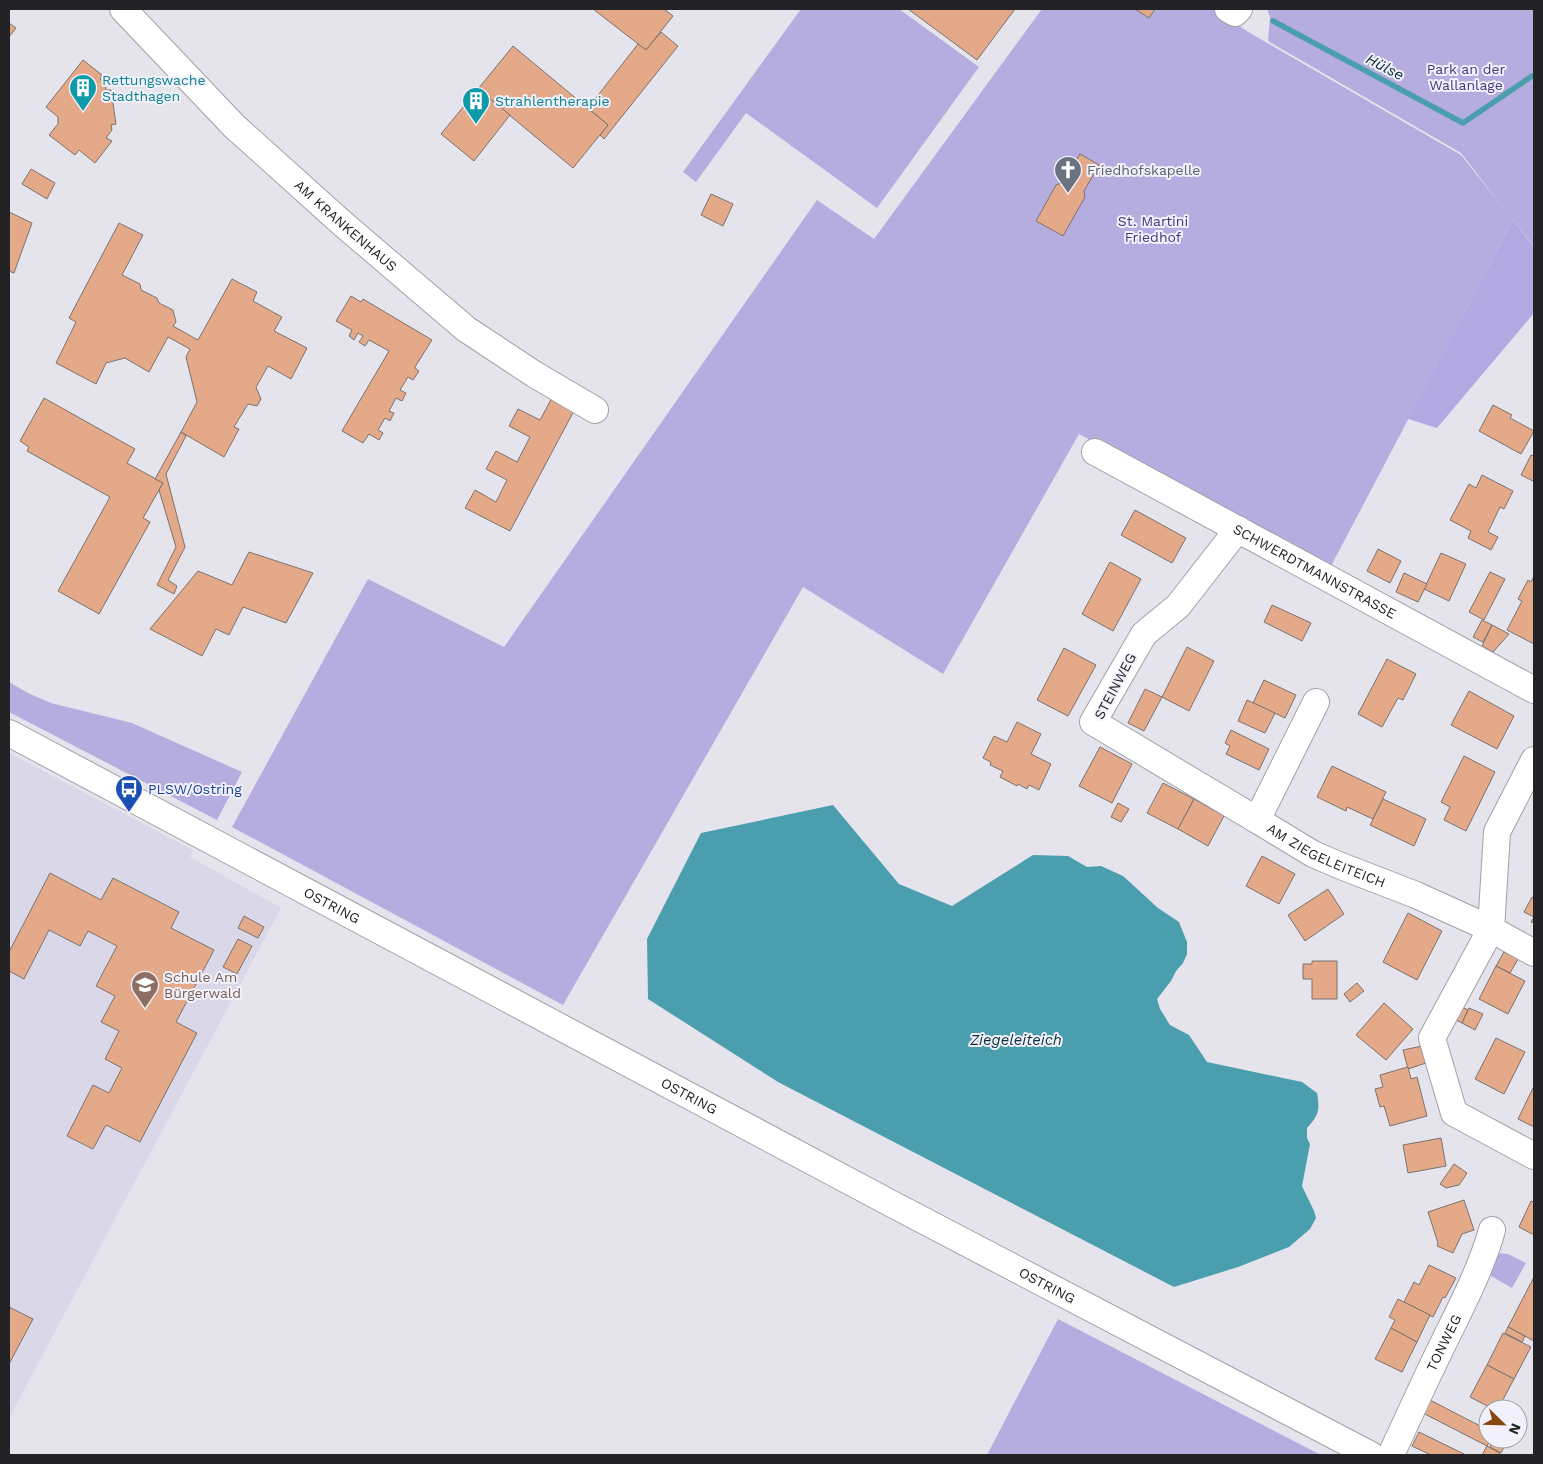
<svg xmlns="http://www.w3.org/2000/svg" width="1543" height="1464" font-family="'Work Sans',sans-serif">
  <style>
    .built { fill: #dad8e8 }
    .green { fill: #b5ade0 }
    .forest { fill: #b2a9e3 }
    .water { fill: #4b9ead }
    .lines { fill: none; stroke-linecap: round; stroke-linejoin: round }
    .stream { stroke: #4b9ead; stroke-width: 5.5 }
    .building { fill: #e4a989; stroke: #7b736e }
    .minor-casing { stroke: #a1a0a9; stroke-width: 28 }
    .minor { stroke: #fff; stroke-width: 26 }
    .labels { text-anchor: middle; stroke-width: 4; stroke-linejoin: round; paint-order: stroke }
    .park-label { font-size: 14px; fill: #47367b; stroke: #f2f1fb }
    .culture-label { font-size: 14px; fill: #0d838f; stroke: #f2f1fb; text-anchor: start }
    .worship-label { font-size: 14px; fill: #5b616d; stroke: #f2f1fb; text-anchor: start }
    .street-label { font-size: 14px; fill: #232326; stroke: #f2f1fb }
    .transit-label { font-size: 14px; fill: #164399; stroke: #f2f1fb; text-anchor: start }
    .education-label { font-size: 14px; fill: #785e54; stroke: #f2f1fb; text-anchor: start }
    .water-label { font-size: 15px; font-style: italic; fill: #093239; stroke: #f2f1fb }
  </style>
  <rect width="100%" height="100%" fill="#e5e4ed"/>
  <!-- built -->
  <path class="built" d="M9,753L193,850L190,857L281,908L9,1418Z"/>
  <!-- green -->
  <g class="green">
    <path d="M801,9H899L979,67L877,208L746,113L696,182L683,172Z"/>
    <path d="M1042,9H1213L1250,33L1461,155L1505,210L1461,153L1268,41L1270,17L1267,9H1534V244L1533,245L1513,220L1330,568L1079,434L943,674L803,587L563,1005L232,827L368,579L504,647L817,200L874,239Z"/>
    <path d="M9,682L28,693L51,703L132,723L242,772L217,820L9,712Z"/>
    <path d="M1497,1253L1508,1254L1526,1263L1512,1288L1486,1273Z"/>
    <path d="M1058,1319L1321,1455H987Z"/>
  </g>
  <!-- forest -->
  <path class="forest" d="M1513,220L1534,247V313L1437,428L1408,419Z"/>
  <!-- water -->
  <path class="water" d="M833,805L899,884L952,906L1033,855L1068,856L1087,867L1101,866L1123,876L1158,908L1179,922L1187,942V954L1183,963L1176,971L1171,981L1157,999L1160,1009L1170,1025L1189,1035L1207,1062L1302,1082L1317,1093C1320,1110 1319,1115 1307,1128V1138L1310,1144L1302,1186L1314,1211L1316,1218L1310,1229L1289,1247L1238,1267L1174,1287L778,1082L648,999L647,939L701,833Z"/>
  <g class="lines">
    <!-- stream -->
    <path class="stream" d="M1273,21L1463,123L1532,76H1534"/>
  </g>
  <!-- building -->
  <g class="building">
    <path d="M593,9H664L673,16L646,50Z"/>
    <path d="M908,9H1015L977,60Z"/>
    <path d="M1135,9H1155L1149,18Z"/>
    <path d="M9,23L16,28L9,37Z"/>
    <path d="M661,32L678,46L604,139L600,135L608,125L588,108L638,44L646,50Z"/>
    <path d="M513,46L608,125L573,168L478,89Z"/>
    <path d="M83,60L102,75L100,79L105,83L106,90H111L116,124L111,125L112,130L106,138L112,141L95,163L79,150L75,155L49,135L58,124V117L46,107Z"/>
    <path d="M478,89L510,115L474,161L441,134Z"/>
    <path d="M1080,154L1099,165L1084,191L1085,197L1063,236L1036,221L1056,185L1064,182Z"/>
    <path d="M31,169L55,183L47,199L22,184Z"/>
    <path d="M711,194L733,204L723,226L701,215Z"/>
    <path d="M9,212L32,223L14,273L9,271Z"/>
    <path d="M119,223L143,235L122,275L140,284L141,290L157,298L159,303L173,310L176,322L173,326L198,340L232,279L257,292L253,301L282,317L274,331L307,348L291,379L268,366L256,387L261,399L257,406L248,404L234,427L239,429L224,457L181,432L197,402L186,357L190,349L168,337L149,372L125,358L106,363L96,384L56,363L76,322L69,318Z"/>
    <path d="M351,296L361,302L363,299L432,340L415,367V368L419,371L413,380L408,377L400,390L406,393L402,401L396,398L389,411L394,413L390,421L385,418L378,430L383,433L379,440L369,434L363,443L342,431L389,351L369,340L365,346L359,342L363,336L358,333L354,340L349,336L352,330L336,321Z"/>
    <path d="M553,396L576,407L510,531L465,508L475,490L496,502L507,480L486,469L496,451L517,462L530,437L509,426L518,409L540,420Z"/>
    <path d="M44,398L135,449L127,463L163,483L143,518L150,522L99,614L58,591L110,497L27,451L29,447L20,441Z"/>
    <path d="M1493,405L1512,415L1510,418L1534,431L1521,454L1479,431Z"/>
    <path d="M181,432L186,436L166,474L185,547L168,580L177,586L174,594L157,585L176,547L159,490L163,483L155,479Z"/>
    <path d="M1531,455L1534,456V478L1533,481L1521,475Z"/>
    <path d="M1482,475L1513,491L1504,509L1500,507L1488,532L1498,537L1491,550L1468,538L1471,531L1450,520L1469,484L1476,488Z"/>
    <path d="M1135,510L1186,538L1172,563L1121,535Z"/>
    <path d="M1378,549L1401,561L1390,583L1367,571Z"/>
    <path d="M249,552L313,573L286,623L243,607L229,635L216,629L202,656L150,629L198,571L232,585Z"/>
    <path d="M1441,553L1466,564L1449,601L1424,589Z"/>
    <path d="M1110,562L1141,579L1113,631L1082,614Z"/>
    <path d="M1490,572L1505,579L1484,620L1469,612Z"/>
    <path d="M1404,573L1427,584L1418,602L1396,592Z"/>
    <path d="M1534,576V644L1507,630L1522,601L1518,599L1528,580L1531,582Z"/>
    <path d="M1272,605L1311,623L1302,641L1264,622Z"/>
    <path d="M1482,620L1492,625L1483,642L1473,637Z"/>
    <path d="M1492,625L1509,634L1493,652L1482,646Z"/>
    <path d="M1187,647L1214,661L1189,711L1162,697Z"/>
    <path d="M1064,648L1096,665L1068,716L1037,700Z"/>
    <path d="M1387,659L1416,674L1403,700L1398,698L1382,727L1358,714Z"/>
    <path d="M1264,680L1296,695L1285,718L1253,703Z"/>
    <path d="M1145,689L1162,697L1144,731L1128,723Z"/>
    <path d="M1469,691L1514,716L1497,749L1451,725Z"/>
    <path d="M1247,700L1275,713L1265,733L1238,721Z"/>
    <path d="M1017,722L1041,734L1031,754L1051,764L1039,790L1029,785L1027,789L1018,784L1017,786L1000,777L1003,771L990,765L991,762L983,758L994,736L1007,742Z"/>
    <path d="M1231,730L1269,749L1259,770L1226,754L1230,746L1225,743Z"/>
    <path d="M1100,747L1132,764L1112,803L1079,786Z"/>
    <path d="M1464,756L1495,772L1466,831L1444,820L1450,807L1441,802Z"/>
    <path d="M1332,766L1386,792L1373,819L1347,807L1346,811L1317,797Z"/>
    <path d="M1163,783L1194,799L1178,829L1147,813Z"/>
    <path d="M1194,799L1224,816L1208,846L1178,829Z"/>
    <path d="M1383,799L1426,819L1414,846L1370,825Z"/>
    <path d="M1118,803L1129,809L1121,822L1111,817Z"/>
    <path d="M1262,856L1295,874L1279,904L1246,886Z"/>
    <path d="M50,873L101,900L113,878L179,912L171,928L214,950L176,1022L197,1033L140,1142L106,1125L93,1149L67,1136L93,1085L109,1093L122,1068L105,1059L119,1031L101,1022L115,996L96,986L117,946L88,931L80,946L49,930L24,979L9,971V952Z"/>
    <path d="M1328,889L1344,914L1305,941L1288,915Z"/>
    <path d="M1532,897L1534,898V923L1531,922L1534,917L1524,912Z"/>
    <path d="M1408,913L1442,931L1417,980L1383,962Z"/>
    <path d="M244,916L264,927L258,938L238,928Z"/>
    <path d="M238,939L252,946L237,974L223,967Z"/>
    <path d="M1504,952L1518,959L1510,973L1496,966Z"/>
    <path d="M1312,961H1337V999H1312V979H1303V964H1312Z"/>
    <path d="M1496,966L1525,981L1508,1014L1479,999Z"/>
    <path d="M1357,983L1364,991L1350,1002L1344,994Z"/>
    <path d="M1384,1003L1413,1029L1386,1060L1356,1035Z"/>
    <path d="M1460,1006L1468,1010L1462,1023L1454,1019Z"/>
    <path d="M1469,1008L1483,1014L1475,1030L1462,1023Z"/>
    <path d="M1496,1038L1525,1052L1504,1094L1475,1079Z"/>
    <path d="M1422,1046L1426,1063L1408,1069L1403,1050Z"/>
    <path d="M1408,1067L1411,1079L1417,1077L1427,1116L1390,1126L1384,1106L1380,1107L1375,1089L1383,1087L1380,1075Z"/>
    <path d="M1533,1088L1534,1089V1127L1518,1119Z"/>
    <path d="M1441,1138L1446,1166L1408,1173L1403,1145Z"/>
    <path d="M1454,1164L1467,1173L1459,1185L1446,1188L1440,1184Z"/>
    <path d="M1464,1200L1474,1230L1462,1234L1453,1253L1437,1246L1438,1243L1428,1212Z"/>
    <path d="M1531,1201L1534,1202V1235L1519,1227Z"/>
    <path d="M1429,1265L1456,1278L1445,1298L1443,1297L1433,1317L1404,1302L1414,1282L1419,1285Z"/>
    <path d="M1534,1277V1341L1508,1327Z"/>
    <path d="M1398,1299L1430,1315L1417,1342L1391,1328L1395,1320L1389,1317Z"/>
    <path d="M9,1307L33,1319L9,1364Z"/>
    <path d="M1508,1327L1525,1336L1522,1342L1505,1333Z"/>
    <path d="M1391,1328L1417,1342L1402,1372L1375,1359Z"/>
    <path d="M1503,1333L1531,1347L1514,1379L1487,1365Z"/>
    <path d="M1487,1365L1514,1379L1498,1409H1493L1470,1397Z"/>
    <path d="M1428,1399L1488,1430V1439H1491L1487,1446L1421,1412Z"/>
    <path d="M1419,1432L1466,1455H1431L1412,1446Z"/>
    <path d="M1494,1439H1504L1507,1441L1501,1453L1490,1447Z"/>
    <path d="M1487,1446L1500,1453L1499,1455H1482Z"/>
  </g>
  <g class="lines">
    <defs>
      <g id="minor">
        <path id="s1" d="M123,9L234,126L343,224L466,329L534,374L595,410"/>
        <path d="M1228,9L1235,13L1239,9"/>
        <path id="s2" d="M1095,452L1534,690"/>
        <path d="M1238,529L1178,606L1144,634L1093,722L1257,820"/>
        <path id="s3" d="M1316,702L1257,820L1313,854L1341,866L1416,895L1491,929L1534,953"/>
        <path id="s4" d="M9,733L892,1204L1371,1455"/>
        <path d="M1534,760L1497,832L1491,929L1432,1038L1454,1113L1534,1156"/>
        <path id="s5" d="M1391,1455C1407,1420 1423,1385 1440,1350C1458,1313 1481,1270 1492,1230"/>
      </g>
    </defs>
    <!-- minor casing -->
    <use href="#minor" class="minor-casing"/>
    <!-- minor -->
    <use href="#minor" class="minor"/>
  </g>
  <!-- icons -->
  <defs>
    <symbol id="building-pin" viewBox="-11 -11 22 30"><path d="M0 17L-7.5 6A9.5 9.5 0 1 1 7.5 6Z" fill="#0f9aa8" stroke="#f2f1fb"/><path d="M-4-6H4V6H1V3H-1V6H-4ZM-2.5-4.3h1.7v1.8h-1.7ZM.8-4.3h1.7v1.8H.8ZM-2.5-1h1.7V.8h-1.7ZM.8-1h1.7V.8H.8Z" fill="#fff"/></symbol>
    <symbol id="church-pin" viewBox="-11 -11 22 30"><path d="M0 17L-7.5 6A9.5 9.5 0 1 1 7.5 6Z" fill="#6b7280" stroke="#f2f1fb"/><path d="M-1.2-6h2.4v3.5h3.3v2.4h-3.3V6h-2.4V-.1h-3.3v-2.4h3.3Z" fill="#fff"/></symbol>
    <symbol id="bus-pin" viewBox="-11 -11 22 30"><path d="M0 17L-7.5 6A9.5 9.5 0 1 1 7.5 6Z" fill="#1a4fb4" stroke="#f2f1fb"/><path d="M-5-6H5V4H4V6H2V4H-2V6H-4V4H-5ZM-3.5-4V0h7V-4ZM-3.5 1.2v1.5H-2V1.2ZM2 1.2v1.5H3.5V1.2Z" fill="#fff"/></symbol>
    <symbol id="school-pin" viewBox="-11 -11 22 30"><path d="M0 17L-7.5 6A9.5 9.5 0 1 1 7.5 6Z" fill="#8d6e63" stroke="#f2f1fb"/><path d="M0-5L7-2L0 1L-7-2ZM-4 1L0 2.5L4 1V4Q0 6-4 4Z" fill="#fff"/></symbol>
  </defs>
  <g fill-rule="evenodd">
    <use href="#building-pin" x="67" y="72" width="32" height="43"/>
    <use href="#building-pin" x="460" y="85" width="32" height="43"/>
    <use href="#church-pin" x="1052" y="154" width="32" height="43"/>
    <use href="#bus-pin" x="113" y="773" width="32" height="43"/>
    <use href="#school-pin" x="129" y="969" width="32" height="43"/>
  </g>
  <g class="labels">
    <!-- park labels -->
    <g class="park-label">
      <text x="1466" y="74">Park an der<tspan x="1466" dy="16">Wallanlage</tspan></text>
      <text x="1153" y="226">St. Martini<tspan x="1153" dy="16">Friedhof</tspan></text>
    </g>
    <!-- culture labels -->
    <g class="culture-label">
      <text x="102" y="85">Rettungswache<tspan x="102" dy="16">Stadthagen</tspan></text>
      <text x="495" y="106">Strahlentherapie</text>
    </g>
    <!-- worship labels -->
    <g class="worship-label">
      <text x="1087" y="175">Friedhofskapelle</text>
    </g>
    <!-- street labels -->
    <g class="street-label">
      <text dy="5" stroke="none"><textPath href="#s1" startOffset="311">AM KRANKENHAUS</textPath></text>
      <text dy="5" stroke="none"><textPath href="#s2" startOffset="250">SCHWERDTMANNSTRASSE</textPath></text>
      <text transform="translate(1115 686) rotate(-62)" y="5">STEINWEG</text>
      <text dy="5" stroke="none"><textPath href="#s3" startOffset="210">AM ZIEGELEITEICH</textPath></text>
      <text dy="5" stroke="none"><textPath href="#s4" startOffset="366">OSTRING</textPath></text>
      <text dy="5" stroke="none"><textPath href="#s4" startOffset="771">OSTRING</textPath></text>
      <text dy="5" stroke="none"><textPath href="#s4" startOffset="1176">OSTRING</textPath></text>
      <text dy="5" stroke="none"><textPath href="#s5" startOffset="124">TONWEG</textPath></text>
    </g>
    <!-- transit labels -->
    <g class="transit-label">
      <text x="148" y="794">PLSW/Ostring</text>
    </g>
    <!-- education labels -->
    <g class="education-label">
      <text x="164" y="982">Schule Am<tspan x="164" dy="16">Bürgerwald</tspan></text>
    </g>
    <!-- water labels -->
    <g class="water-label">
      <text transform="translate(1385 67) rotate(28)" y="5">Hülse</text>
      <text x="1016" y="1045">Ziegeleiteich</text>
    </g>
  </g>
  <!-- border -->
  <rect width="1543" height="1464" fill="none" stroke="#232326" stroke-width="20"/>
  <!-- north arrow -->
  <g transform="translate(1503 1424) rotate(113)"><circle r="24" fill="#f2f1fb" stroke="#9f9fa6"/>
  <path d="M0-4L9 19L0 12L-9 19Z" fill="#86460e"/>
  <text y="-8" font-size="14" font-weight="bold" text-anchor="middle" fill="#232326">N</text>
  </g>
</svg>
